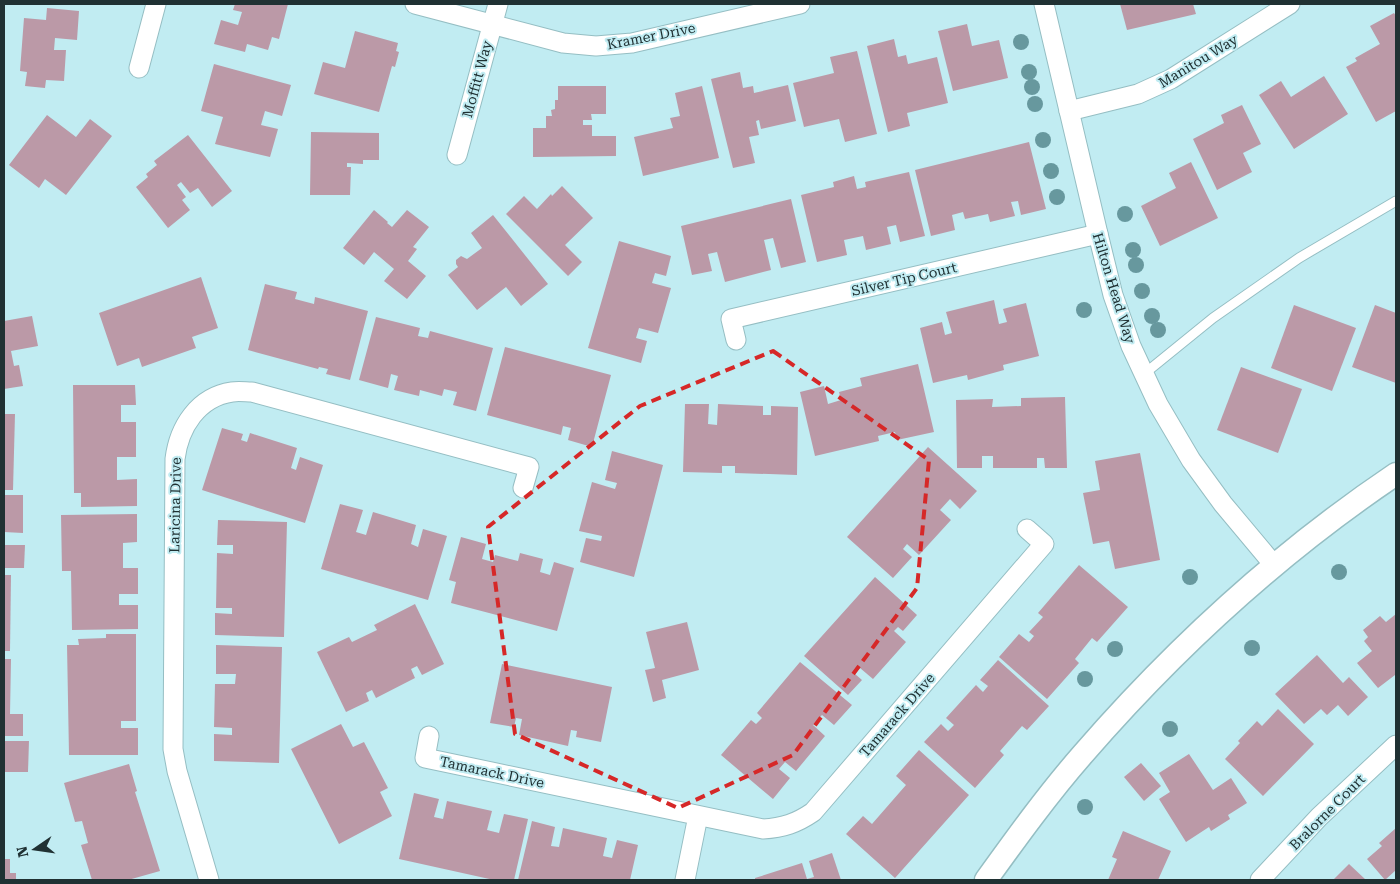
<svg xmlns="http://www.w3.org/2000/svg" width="1400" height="884" font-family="'Roboto Serif',serif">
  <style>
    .building { fill: #bb99a7 }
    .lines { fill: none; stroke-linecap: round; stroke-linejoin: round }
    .service-casing { stroke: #95bec3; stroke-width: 11 }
    .minor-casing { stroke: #95bec3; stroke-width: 21 }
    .tertiary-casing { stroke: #95bec3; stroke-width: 25 }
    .service { stroke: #fff; stroke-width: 9 }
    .minor { stroke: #fff; stroke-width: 19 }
    .tertiary { stroke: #fff; stroke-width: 22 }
    .tree { fill: #67989e }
    .marked { fill: none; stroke: #d62828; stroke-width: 4; stroke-dasharray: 10 6; stroke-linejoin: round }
    .labels { text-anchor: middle; stroke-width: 4; stroke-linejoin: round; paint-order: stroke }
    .street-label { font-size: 14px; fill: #203133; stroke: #c1ecf2 }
  </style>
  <rect width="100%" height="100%" fill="#c1ecf2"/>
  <!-- building -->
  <g class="building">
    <path d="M235,4H288L279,39L272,37L268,50L247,44L245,52L214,44L221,20L238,25L242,12L233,10Z"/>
    <path d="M1120,4H1193L1196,14L1127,30Z"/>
    <path d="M47,8L79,11L77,40L55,38L54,50H66L64,81L46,80L45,88L25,86L27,72L20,71L24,18L46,20Z"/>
    <path d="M1394,13L1396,16V111L1376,122L1346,67L1357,61L1355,58L1380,44L1370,26Z"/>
    <path d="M967,24L972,46L999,40L1008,78L953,91L938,31Z"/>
    <path d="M355,31L398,43L396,51L399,52L395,67L392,66L379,112L314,94L323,62L345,68Z"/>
    <path d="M894,39L898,57L906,55L908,64L937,57L948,103L907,113L910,126L888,132L867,46Z"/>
    <path d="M857,51L877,134L845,142L839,119L804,127L793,83L834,73L830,57Z"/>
    <path d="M214,64L291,85L282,116L265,111L261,125L278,129L270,157L215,144L223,117L201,111Z"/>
    <path d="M740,72L743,88L753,86L754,93L788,85L796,121L761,129L759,120L756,121L759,135L749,137L755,163L733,168L711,79Z"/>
    <path d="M1324,76L1348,114L1294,149L1259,95L1281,81L1291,97Z"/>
    <path d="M558,86H606V114H591L592,120H583V125H592V136H616V156L533,157V128H546V116H552L551,110L555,109V100H558Z"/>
    <path d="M702,86L719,158L643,176L634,137L673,128L670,118L680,116L675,93Z"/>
    <path d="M1242,105L1261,144L1243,153L1252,172L1217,190L1193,139L1224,123L1221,115Z"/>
    <path d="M47,115L76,137L90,119L112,136L66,195L45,179L39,188L9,165Z"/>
    <path d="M311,132L379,133V160H363V164L347,163V167H351L350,195H310Z"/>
    <path d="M188,135L232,191L212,207L198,188L190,193L181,182L177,185L186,197L182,200L190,210L168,228L136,187L148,177L146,174L157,165L154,161Z"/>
    <path d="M1029,142L1046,209L1021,215L1018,201L1011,202L1015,216L990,222L988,214L965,219L963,212L952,215L955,230L931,236L915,170Z"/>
    <path d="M1191,162L1218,218L1160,246L1141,206L1176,188L1169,173Z"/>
    <path d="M909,172L925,236L900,242L896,225L887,227L891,244L866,250L863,236L844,240L847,255L817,262L801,195L834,187L833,182L854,176L857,189L866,187L865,182Z"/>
    <path d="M562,186L593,218L565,245L582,262L568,276L506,214L524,196L537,209L551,194L552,196Z"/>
    <path d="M791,199L806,262L781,268L773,238L764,240L771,270L725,282L717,252L708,254L712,271L692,275L681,226Z"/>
    <path d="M374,210L388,222L387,223L392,227L407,210L429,227L413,247L417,249L408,261L426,276L407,299L384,281L394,269L374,252L364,265L343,248Z"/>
    <path d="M493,215L548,284L521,306L506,287L477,310L448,275L458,267L456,264V260L461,256L467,259L482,248L471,233Z"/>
    <path d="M619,241L671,256L666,276L655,273L652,283L671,288L658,333L639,328L636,338L647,341L641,363L588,348Z"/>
    <path d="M201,277L218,328L192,337L196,348L142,367L139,358L117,366L99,313Z"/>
    <path d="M265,284L297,292L295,299L314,304L315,297L368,311L350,380L326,374L328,369L319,367L318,369L248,350Z"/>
    <path d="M994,300L999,324L1007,322L1003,309L1026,303L1039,356L1003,365L1004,370L968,380L967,375L933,383L920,328L942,322L945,335L952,333L946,312Z"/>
    <path d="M1294,305L1356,328L1332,391L1271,368Z"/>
    <path d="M1375,305L1396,313V383L1352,367Z"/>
    <path d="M32,316L38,346L11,351L14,366L19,365L23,386L4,389V321Z"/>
    <path d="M376,317L420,328L418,336L428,338L430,331L493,348L476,411L453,405L457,392L444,389L442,396L420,390L419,396L394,390L398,376L391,374L388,388L359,380Z"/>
    <path d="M505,347L611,375L592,447L568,440L571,428L563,426L561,435L487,415Z"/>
    <path d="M918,364L934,432L897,440L895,432L878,436L879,441L815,456L800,392L824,386L828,404L841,400L839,392L862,386L860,378Z"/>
    <path d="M1241,367L1302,389L1278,453L1217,430Z"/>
    <path d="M73,385H135L136,405H121V422H136V457H117V480L137,479V506L81,507V493H74Z"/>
    <path d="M1065,397L1067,468H1045L1044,458H1037V468H993V456H982V468H957L956,400L993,399L992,407L1021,406V398Z"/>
    <path d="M685,404H709L708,424L717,425L718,404L763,406V415H771V406L798,407L797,475L735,473V466H722V473L683,472Z"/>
    <path d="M4,414H15L13,490H4Z"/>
    <path d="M222,428L243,434L241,440L247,442L250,433L297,448L291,468L296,470L300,457L323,465L305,523L202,490Z"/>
    <path d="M928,447L977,491L960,509L950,499L940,510L951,520L919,555L907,544L903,549L912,557L893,578L847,537Z"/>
    <path d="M612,451L663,465L634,577L580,562L586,538L601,541L602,536L579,531L592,482L615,489L617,483L605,480Z"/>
    <path d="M1140,453L1160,560L1115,569L1109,541L1093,544L1083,493L1100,490L1095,461Z"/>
    <path d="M4,495H23V533L4,532Z"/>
    <path d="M340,504L363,510L356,532L366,535L373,512L416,525L411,544L418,547L423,529L447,536L428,600L321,569Z"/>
    <path d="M137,514V542L123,543V568H138V594H119V605H138V629L72,630L71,571H62L61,515Z"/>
    <path d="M218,520L287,522L284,637L215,635V613L232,614V608H216L217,553L233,554V545H217Z"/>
    <path d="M461,537L486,544L482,559L493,562L495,555L518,561L520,553L543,559L540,572L550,575L554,562L574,568L557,631L451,603L456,582L449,580Z"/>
    <path d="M4,545H25L24,568H4Z"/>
    <path d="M1079,565L1128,607L1097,642L1092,638L1075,659L1079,663L1047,699L999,657L1019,634L1029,642L1034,636L1029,632L1043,617L1038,613Z"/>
    <path d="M4,575H11L10,651H4Z"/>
    <path d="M875,577L917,615L903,631L898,627L894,631L906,642L873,679L860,668L855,674L862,680L848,695L804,656Z"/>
    <path d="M415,604L444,664L422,675L417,666L411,669L415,678L376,698L372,690L366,693L369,701L346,712L317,652L349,637L352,642L377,630L374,625Z"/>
    <path d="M1396,614V676L1395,675L1378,688L1357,663L1372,651L1364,641L1368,637L1363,630L1380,616L1386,622Z"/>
    <path d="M687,622L699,670L662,680L666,698L653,702L645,670L655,668L646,632Z"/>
    <path d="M106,634H136V721H121V728H138V755H69L67,645H79L78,639L106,638Z"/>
    <path d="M216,645L282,647L279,763L214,761V734L232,735V728L214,727L215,684H235L236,674H216Z"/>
    <path d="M1317,655L1343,683L1349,677L1368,697L1348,716L1338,705L1327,715L1321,709L1304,724L1275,694Z"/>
    <path d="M4,659H11L10,714H23V736H4Z"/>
    <path d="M998,660L1049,706L1027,730L1022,726L1000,751L1004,755L975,788L924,742L941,724L948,731L954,725L946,718L976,685L983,692L988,686L980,680Z"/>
    <path d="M800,662L852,705L834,725L822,715L813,725L825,736L796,771L785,762L779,769L790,778L773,799L721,755L751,720L756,724L762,718L757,713Z"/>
    <path d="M502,664L612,687L601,742L576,737L577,731L571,730L568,746L519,735L522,719L516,718L514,727L490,723Z"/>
    <path d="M1278,709L1314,744L1263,796L1225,759L1240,743L1238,741L1257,721L1262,726Z"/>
    <path d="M341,724L353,747L364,742L388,788L380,792L392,816L339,844L291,749Z"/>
    <path d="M4,741H29L28,772H4Z"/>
    <path d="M919,750L969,795L895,878L846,834L863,816L872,824L906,785L896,776Z"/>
    <path d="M1189,754L1213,790L1231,778L1247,803L1228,815L1230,819L1211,831L1209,827L1186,842L1159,799L1170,792L1159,773Z"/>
    <path d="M1141,763L1161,786L1144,801L1124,777Z"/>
    <path d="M129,764L137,791L135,792L160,871L128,880H92L81,845L88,843L82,821L75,822L64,783Z"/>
    <path d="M414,793L439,799L434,817L443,819L447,801L492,811L487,830L499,833L504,814L528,819L514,880H494L399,859Z"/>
    <path d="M532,821L555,827L551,846L559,847L563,828L607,838L603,856L612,858L617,840L638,845L630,880H518Z"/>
    <path d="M1396,828V870L1385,880L1367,859L1382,846L1379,843Z"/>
    <path d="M1123,831L1171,851L1158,880H1108L1117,859L1112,857Z"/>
    <path d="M832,853L841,880H755V878L802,863L807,879L814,877L809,861Z"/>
    <path d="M4,859H10V873H16V880H4Z"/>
    <path d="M1349,864L1366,880H1333Z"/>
  </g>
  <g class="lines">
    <defs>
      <path id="service" d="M1144,374L1213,318L1299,258L1396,201"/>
      <g id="minor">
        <path d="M415,4L563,43L596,46L632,43L800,4"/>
        <path d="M1044,4L1098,234L1113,295L1131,346L1158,404L1191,460L1223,504L1274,565"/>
        <path d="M139,68L156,4"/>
        <path d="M1069,111L1138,94L1171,79L1290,4"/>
        <path d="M457,155L498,4"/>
        <path d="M736,340L731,319L1098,234"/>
        <path d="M429,736L425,758L763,829C783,828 797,823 813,812L1044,544L1027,529"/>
        <path d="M209,880L177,771L173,749L175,459C179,427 198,397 232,392C238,391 246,392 252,392L529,467L523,488"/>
        <path d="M685,880L698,816"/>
        <path d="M1260,880L1319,817L1396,745"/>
      </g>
      <path id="tertiary" d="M986,880C1017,837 1048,794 1083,754C1175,648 1280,552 1396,474"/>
    </defs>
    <!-- service casing -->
    <use href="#service" class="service-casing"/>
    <!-- minor casing -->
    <use href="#minor" class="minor-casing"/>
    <!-- tertiary casing -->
    <use href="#tertiary" class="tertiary-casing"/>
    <!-- service -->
    <use href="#service" class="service"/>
    <!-- minor -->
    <use href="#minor" class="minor"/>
    <!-- tertiary -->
    <use href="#tertiary" class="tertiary"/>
  </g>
  <!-- trees -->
  <g class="tree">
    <circle cx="1021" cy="42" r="8"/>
    <circle cx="1029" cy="72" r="8"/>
    <circle cx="1032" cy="87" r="8"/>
    <circle cx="1035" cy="104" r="8"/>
    <circle cx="1043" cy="140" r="8"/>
    <circle cx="1051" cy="171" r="8"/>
    <circle cx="1057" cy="197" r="8"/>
    <circle cx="1125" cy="214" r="8"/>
    <circle cx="1133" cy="250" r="8"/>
    <circle cx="1136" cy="265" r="8"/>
    <circle cx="1142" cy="291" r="8"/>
    <circle cx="1084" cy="310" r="8"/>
    <circle cx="1152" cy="316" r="8"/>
    <circle cx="1158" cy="330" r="8"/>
    <circle cx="1339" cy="572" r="8"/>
    <circle cx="1190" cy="577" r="8"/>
    <circle cx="1252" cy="648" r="8"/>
    <circle cx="1115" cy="649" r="8"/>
    <circle cx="1085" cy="679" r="8"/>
    <circle cx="1170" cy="729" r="8"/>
    <circle cx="1085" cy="807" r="8"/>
  </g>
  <!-- marked area -->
  <path class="marked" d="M773,351L929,460L917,588L793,755L678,808L515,734L488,527L640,406Z"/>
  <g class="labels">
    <!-- street labels -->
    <g class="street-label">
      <text transform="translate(651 36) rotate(-11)" y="5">Kramer Drive</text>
      <text transform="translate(1198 61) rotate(-31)" y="5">Manitou Way</text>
      <text transform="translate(477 79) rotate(-75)" y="5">Moffitt Way</text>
      <text transform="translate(904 279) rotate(-13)" y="5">Silver Tip Court</text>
      <text transform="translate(1114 288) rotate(73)" y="5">Hilton Head Way</text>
      <text transform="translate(175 505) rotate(-89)" y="5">Laricina Drive</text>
      <text transform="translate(897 715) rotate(-49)" y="5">Tamarack Drive</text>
      <text transform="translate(492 772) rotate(12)" y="5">Tamarack Drive</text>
      <text transform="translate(1327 812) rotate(-45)" y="5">Bralorne Court</text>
    </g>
  </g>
  <!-- border -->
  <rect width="1400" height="884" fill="none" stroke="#203133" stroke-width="10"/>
  <!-- north arrow -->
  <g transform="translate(35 849) rotate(257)" stroke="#c1ecf2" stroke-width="4" paint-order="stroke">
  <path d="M0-4L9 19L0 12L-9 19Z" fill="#203133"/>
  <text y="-8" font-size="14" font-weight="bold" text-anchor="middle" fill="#203133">N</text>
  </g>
</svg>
